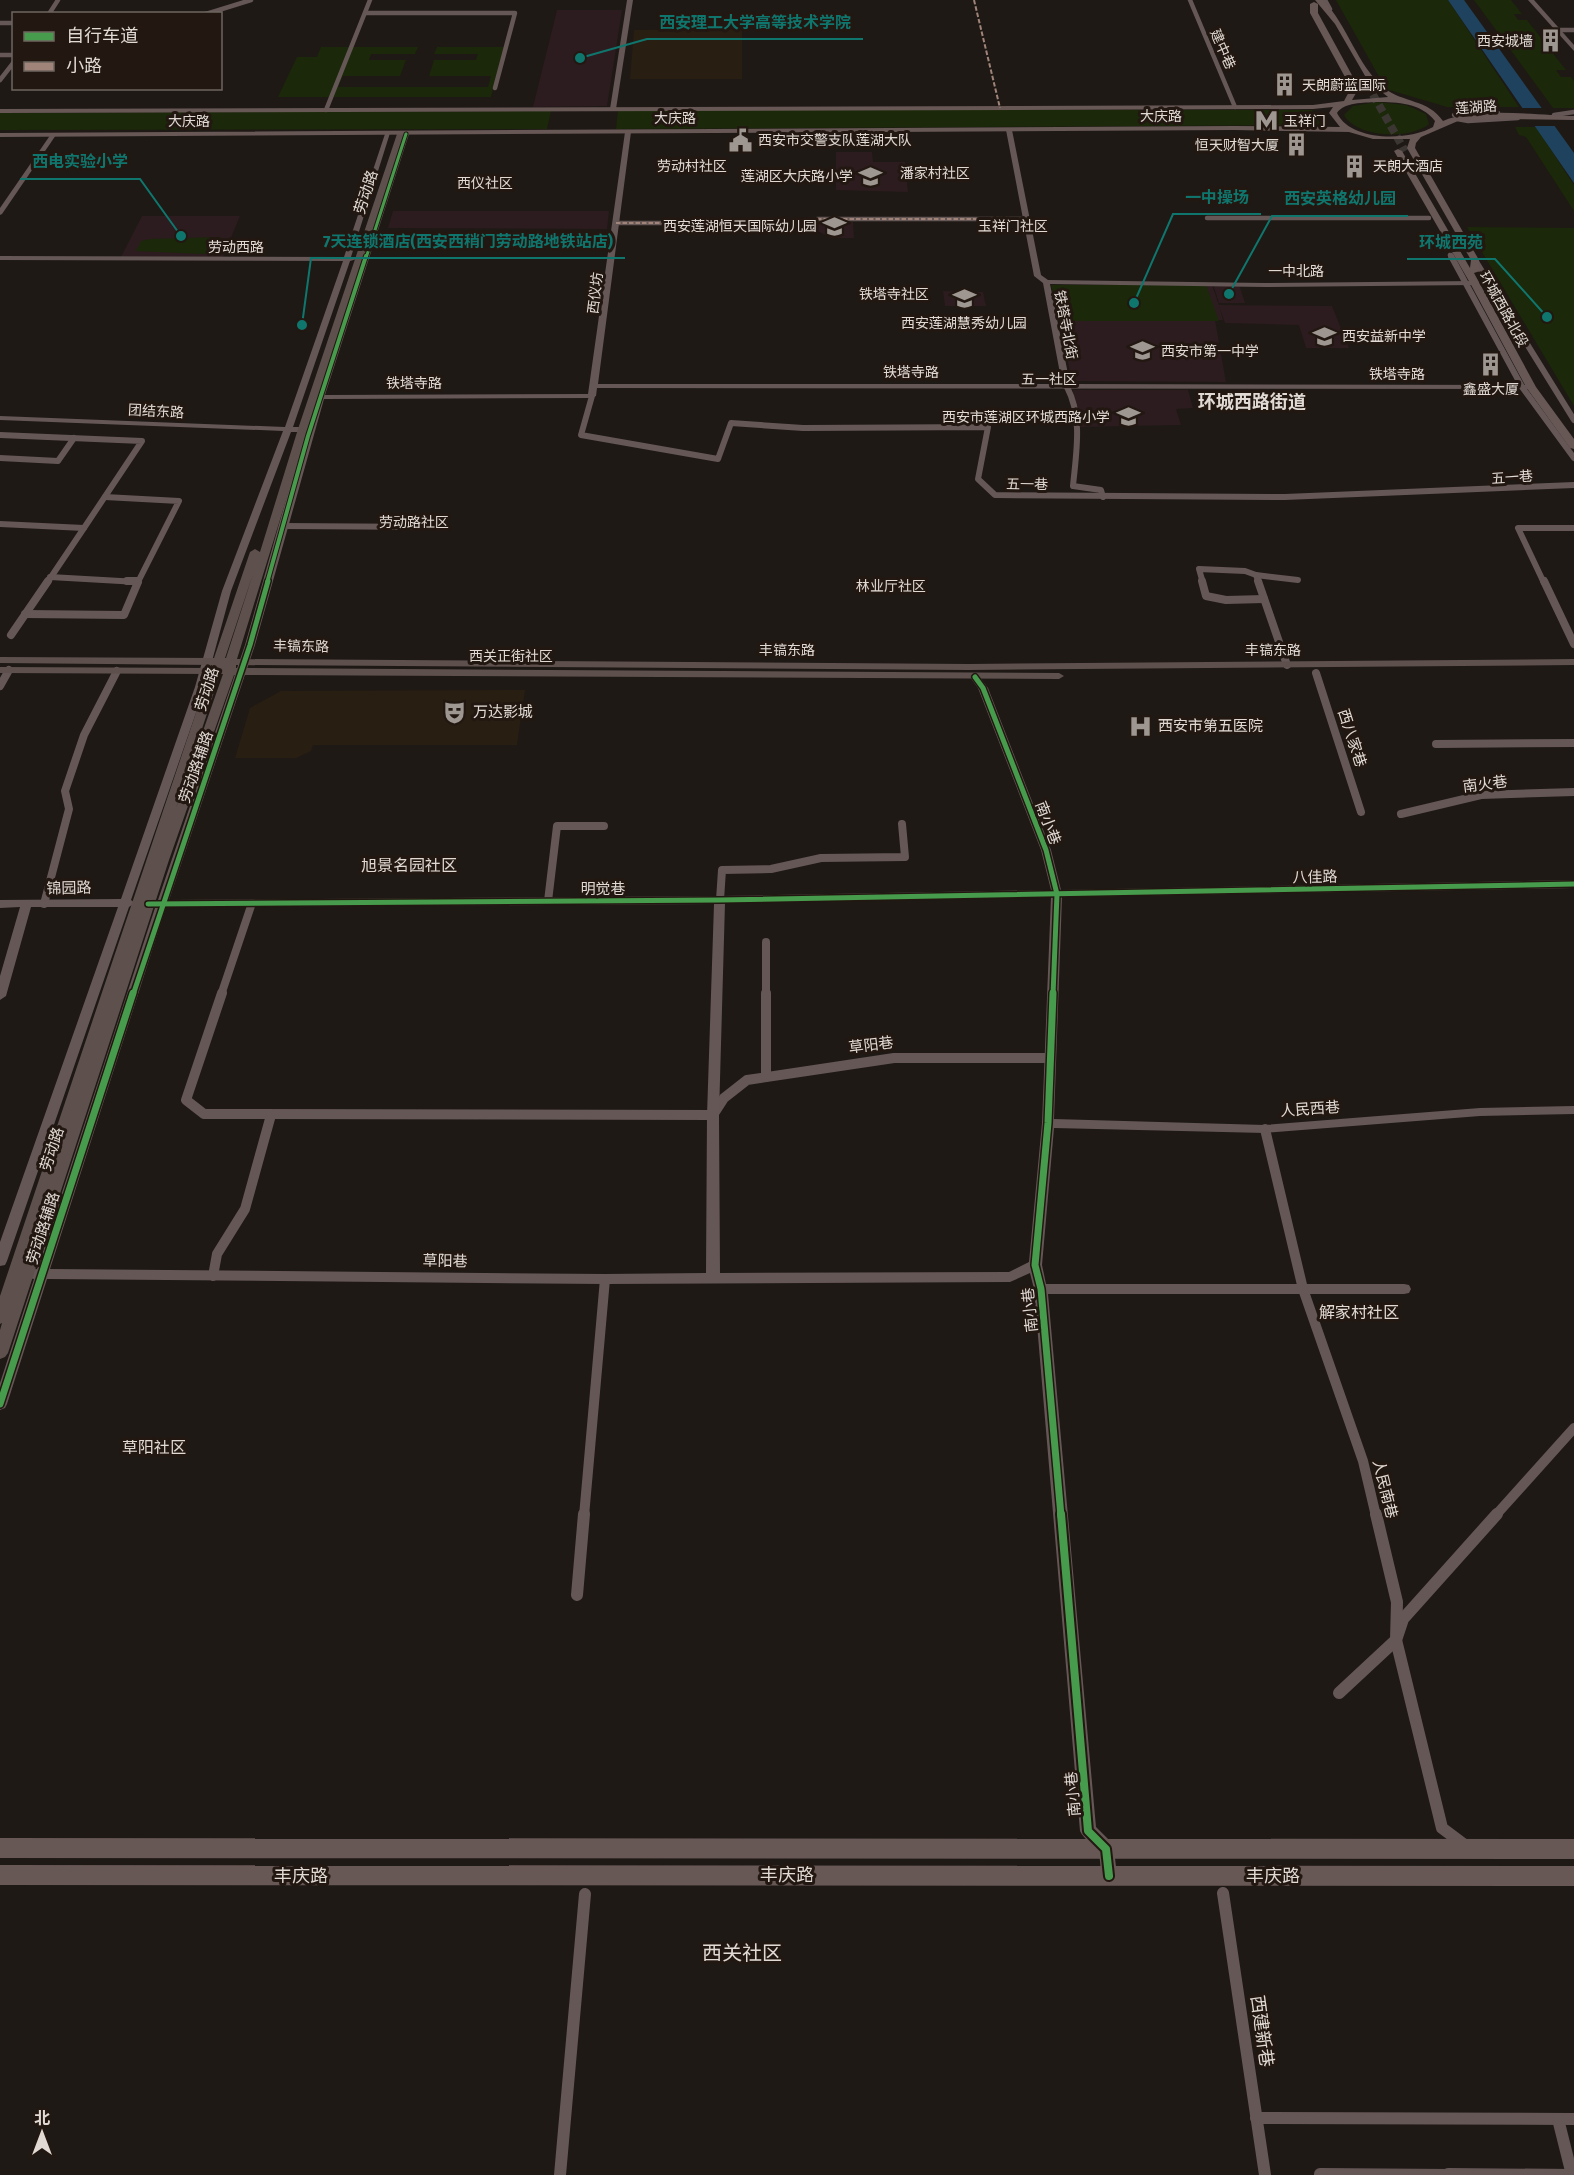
<svg xmlns="http://www.w3.org/2000/svg" width="1574" height="2175" font-family="'Fira Sans','Noto Sans SC',sans-serif">
  <style>
    .commercial { fill: #291e12 }
    .education { fill: #2c1c1f }
    .green { fill: #1b2809 }
    .water { fill: #1f435f }
    .pier { fill: #1e1915 }
    .lines { fill: none; stroke-linecap: round; stroke-linejoin: round }
    .primary-tunnel { stroke: #3b3632; stroke-width: 8; stroke-dasharray: 8 4; stroke-linecap: butt }
    .minor-far4 { stroke: #655756; stroke-width: 4.5 }
    .minor-far3 { stroke: #655756; stroke-width: 6 }
    .minor-far2 { stroke: #655756; stroke-width: 8 }
    .minor-far1 { stroke: #655756; stroke-width: 10 }
    .minor { stroke: #655756; stroke-width: 12 }
    .tertiary { fill: #655756; fill-rule: evenodd }
    .secondary { fill: #5e504d; fill-rule: evenodd }
    .primary { fill: #675755; fill-rule: evenodd }
    .quiet { stroke: #a18479; stroke-width: 2; stroke-dasharray: 4.5 2; stroke-linecap: butt }
    .cycleway-far4-casing { stroke: #221811; stroke-width: 5 }
    .cycleway-far3-casing { stroke: #221811; stroke-width: 6 }
    .cycleway-far2-casing { stroke: #221811; stroke-width: 8 }
    .cycleway-far1-casing { stroke: #221811; stroke-width: 10 }
    .cycleway-casing { stroke: #221811; stroke-width: 12 }
    .cycleway-far4 { stroke: #469c4c; stroke-width: 3 }
    .cycleway-far3 { stroke: #469c4c; stroke-width: 4 }
    .cycleway-far2 { stroke: #469c4c; stroke-width: 5 }
    .cycleway-far1 { stroke: #469c4c; stroke-width: 7 }
    .cycleway { stroke: #469c4c; stroke-width: 8 }
    .labels { text-anchor: middle; stroke-width: 6; stroke-linejoin: round; paint-order: stroke }
    .far-poi-label { font-size: 14px; fill: #e1d9d4; stroke: #221811; text-anchor: start }
    .far-street-label { font-size: 14px; fill: #e1d9d4; stroke: #221811 }
    .far-neighbourhood-label { font-size: 14px; fill: #e1d9d4; stroke: #221811 }
    .street-label { font-size: 15px; fill: #e1d9d4; stroke: #221811 }
    .poi-label { font-size: 15px; fill: #e1d9d4; stroke: #221811; text-anchor: start }
    .neighbourhood-label { font-size: 16px; fill: #e1d9d4; stroke: #221811 }
    .far-district-label { font-size: 18px; font-weight: bold; fill: #e1d9d4; stroke: #221811 }
    .near-street-label { font-size: 18px; fill: #e1d9d4; stroke: #221811 }
    .near-neighbourhood-label { font-size: 20px; fill: #e1d9d4; stroke: #221811 }
    .leader { fill: none; stroke: #0f766e; stroke-width: 2 }
    .callout-dot { fill: #0f766e; stroke: #221811; stroke-width: 2 }
    .callout-label { font-size: 16px; text-anchor: middle; font-weight: bold; fill: #0f766e; stroke: #221811; stroke-width: 6; stroke-linejoin: round; paint-order: stroke }
  </style>
  <rect width="100%" height="100%" fill="#1e1915"/>
  <!-- commercial -->
  <g class="commercial">
    <path d="M742,29V79H630L634,30Z"/>
    <path d="M525,690L517,745H313L311,751L296,758H235L250,708L281,691Z"/>
  </g>
  <!-- education -->
  <g class="education">
    <path d="M557,10H622L607,106L533,107Z"/>
    <path d="M836,152H872L873,162H905L908,192L836,190Z"/>
    <path d="M393,211H609L607,229L388,228Z"/>
    <path d="M142,216H240L223,257H121Z"/>
    <path d="M817,222H853L854,238H830L818,231Z"/>
    <path d="M1213,284L1239,285L1245,303H1219Z"/>
    <path d="M1051,285H1212L1219,305L1332,306L1349,348H1306L1299,325L1225,323L1219,306L1223,320H1215L1226,382L1072,381Z"/>
    <path d="M943,291L983,292L986,306H945Z"/>
    <path d="M1073,390H1188L1193,408L1176,409L1181,425L1079,427Z"/>
  </g>
  <!-- green -->
  <g class="green">
    <path d="M1336,0H1448L1519,107H1447L1386,89Z"/>
    <path d="M1474,0H1511L1522,14H1514L1518,20H1527L1566,70H1556L1561,77H1571L1574,81V108H1553Z"/>
    <path d="M321,47H418L415,54H371L369,60H406L400,76H343L338,87H488L491,76H429L434,60H476L478,54H434L437,47H504L491,97H278L297,57H317Z"/>
    <path d="M1377,102L1406,105L1426,114L1429,124C1410,140 1357,138 1344,115L1353,106Z"/>
    <path d="M618,110H1312L1321,125L616,129Z"/>
    <path d="M551,111L547,129L0,130V113Z"/>
    <path d="M1515,127H1536L1574,185V211L1526,137L1519,135Z"/>
    <path d="M1467,227L1574,228V406Z"/>
    <path d="M220,237L226,242L219,252L202,254L136,251L141,241L150,239Z"/>
    <path d="M1051,285H1206L1219,321H1059Z"/>
  </g>
  <!-- water -->
  <path class="water" d="M1448,0H1464L1574,153V183Z"/>
  <!-- pier -->
  <path class="pier" d="M1518,108H1546L1559,126H1530Z"/>
  <g class="lines">
    <!-- primary-tunnel -->
    <path class="primary-tunnel" d="M1367,84L1405,151"/>
    <!-- minor-far4 -->
    <g class="minor-far4">
      <path d="M1190,0L1235,107"/>
      <path d="M1325,0L1330,9"/>
      <path d="M366,13H515L495,88"/>
      <path d="M49,14L58,0"/>
      <path d="M206,14L251,0"/>
      <path d="M0,23H14"/>
      <path d="M1558,30H1574"/>
      <path d="M0,55H14"/>
      <path d="M0,80L14,62"/>
      <path d="M326,110L370,0"/>
      <path d="M1454,115L1498,113"/>
      <path d="M1554,115L1574,112"/>
      <path d="M1457,119L1468,121L1518,118"/>
      <path d="M1207,218H1429"/>
      <path d="M817,219H1025"/>
      <path d="M616,223H782"/>
      <path d="M1450,255L1451,258"/>
    </g>
    <!-- minor-far3 -->
    <g class="minor-far3">
      <path d="M1451,256L1522,387L1574,458"/>
      <path d="M1475,260L1574,420"/>
      <path d="M1067,387C1083,417 1076,454 1073,486L1101,490L1103,497"/>
      <path d="M592,396L581,435L718,459L731,423L803,428L988,427L978,479L995,495L1285,497L1574,485"/>
      <path d="M0,435L142,441L84,528"/>
      <path d="M0,458L58,461L74,438"/>
      <path d="M0,524L84,528L47,583"/>
      <path d="M283,526L435,527"/>
      <path d="M50,577L138,582L179,501L105,497"/>
      <path d="M1203,583L1199,569L1245,571L1256,575"/>
      <path d="M1259,583L1256,575L1298,580"/>
      <path d="M1544,583L1518,528H1574"/>
    </g>
    <!-- minor-far2 -->
    <g class="minor-far2">
      <path d="M127,581H138"/>
      <path d="M1202,581L1206,596L1226,600L1264,599"/>
      <path d="M1258,581L1287,665"/>
      <path d="M1544,581L1574,644"/>
      <path d="M25,614L124,615L138,582"/>
      <path d="M11,635L48,581"/>
      <path d="M1316,673L1361,812"/>
      <path d="M0,686L9,670"/>
      <path d="M1436,744L1574,743"/>
      <path d="M1401,814L1481,795L1574,792"/>
      <path d="M720,900L722,870L771,869L821,858L905,857L902,824"/>
      <path d="M548,901L557,826H604"/>
      <path d="M44,904L69,809L65,791L84,735L117,671"/>
      <path d="M766,942V995"/>
      <path d="M221,995L252,903"/>
    </g>
    <!-- minor-far1 -->
    <g class="minor-far1">
      <path d="M222,993L186,1100L204,1114L713,1115L724,1098L747,1080L894,1058H1050"/>
      <path d="M766,993V1077"/>
      <path d="M1265,1129L1303,1289L1363,1461L1376,1516"/>
      <path d="M213,1276L217,1254L245,1209L271,1115"/>
      <path d="M584,1516L605,1279"/>
      <path d="M1495,1516L1574,1428"/>
    </g>
    <!-- minor -->
    <g class="minor">
      <path d="M1376,1514L1397,1602L1396,1640L1442,1828L1466,1846"/>
      <path d="M577,1595L584,1514"/>
      <path d="M1339,1693L1396,1640L1403,1619L1497,1514"/>
      <path d="M1223,1893L1265,2175"/>
      <path d="M1256,2118L1574,2119"/>
      <path d="M1558,2119L1572,2175"/>
      <path d="M1320,2174L1449,2175"/>
      <path d="M1448,2174L1572,2175"/>
      <path d="M560,2175L585,1894"/>
    </g>
    <!-- tertiary -->
    <g class="tertiary">
      <path d="M627,0H633L616,109L613,111L610,109Z"/>
      <path d="M1528,0H1534L1574,45V51Z"/>
      <path d="M1009,128L1012,130L1041,275L1048,280L1265,283L1475,281L1479,283L1475,285L1265,287L1050,284L1070,384L1531,385L1535,387L1531,389L597,388L596,396L592,398L324,399L255,645L169,900L720,896L1051,890L1041,850L978,688L970,677L975,674L978,675L988,688L1051,850L1061,890L1574,880V888L1062,897L1054,1119L1265,1125L1480,1108L1574,1106V1114L1480,1116L1265,1133L1054,1128L1042,1265L1046,1284H1404L1409,1285L1411,1289L1409,1293L1404,1294H1048L1096,1827L1112,1843L1114,1849L1117,1876L1115,1882L1109,1884L1103,1882C1099,1873 1102,1862 1098,1853C1095,1845 1084,1840 1080,1831L1034,1289L1030,1273L1010,1282L605,1284L47,1279L7,1404L5,1408L0,1410V1383L34,1279L29,1278L27,1274L29,1270L37,1269L155,908L144,907L143,904L148,900H158L245,645L305,432H291L231,591L205,687L131,900L135,903L129,907L7,1261L5,1265L0,1266V1242L118,907H31L6,996L0,1000V976L20,907L0,908V900L121,899L195,687L222,591L283,431L0,420V416L285,427L343,261L0,260V256L344,257L385,134L390,133L351,257L357,259L350,261L293,427H307L316,399L310,397L317,395L403,134L406,132L409,134L325,395L588,394L625,132L628,130L631,132L598,384H1062L1043,283L1034,276L1006,130ZM1051,897L1042,1123L1029,1262L1009,1272L720,1273L719,1115L725,903ZM714,904L707,1115L706,1273L605,1274L50,1269L166,907Z"/>
      <path d="M51,134L56,135L2,214L0,215V208Z"/>
    </g>
    <!-- secondary -->
    <path class="secondary" d="M401,132L405,134L308,429L237,659L969,664L1574,659V665L969,670L236,665V668L1059,673L1064,676L1059,679L234,675L169,860L8,1353L5,1357L0,1359V1330L2,1323L0,1324V1296L209,674L0,673V667L211,668L212,665L0,663V657L214,658L250,552L255,549L260,552L298,429L397,134ZM253,574L226,658H225ZM220,674H223L176,808Z"/>
    <!-- primary -->
    <g class="primary">
      <path d="M1315,0H1323C1348,26 1357,65 1384,88C1403,103 1428,99 1443,121C1474,107 1539,115 1574,116V120L1501,119L1458,121L1421,137L1416,143L1415,148L1479,260L1480,271L1474,273L1536,387L1574,439V449L1570,448L1526,387L1470,283L1394,151L1398,149L1402,151L1470,268L1471,260L1407,148L1410,139H1373L1349,132L1234,130L0,137V133L1234,126L1340,127L1329,113L1333,107L1313,109L0,113V109L1313,105L1344,101L1351,88L1310,13V4L1314,2L1318,4V13L1359,88L1352,100L1388,97L1368,81L1335,24ZM1376,102C1398,102 1421,103 1435,121L1433,127C1409,141 1351,142 1337,113C1344,102 1364,103 1376,102Z"/>
      <path d="M0,1838L1574,1839V1859L0,1858Z"/>
      <path d="M0,1865L1574,1866V1886L0,1885Z"/>
    </g>
    <!-- quiet -->
    <g class="quiet">
      <path d="M974,0L1000,108"/>
      <path d="M817,219H1025"/>
      <path d="M616,223H782"/>
    </g>
    <defs>
      <path id="cycleway-far4" d="M366,258L406,134"/>
      <path id="cycleway-far3" d="M267,583L308,436L366,256"/>
      <g id="cycleway-far2">
        <path d="M975,677L983,688L1046,850L1057,894L1053,995"/>
        <path d="M148,904L720,900L1574,884"/>
        <path d="M133,995L250,645L268,581"/>
      </g>
      <g id="cycleway-far1">
        <path d="M1053,993L1048,1123L1035,1265L1041,1289L1061,1516"/>
        <path d="M0,1404L133,993"/>
      </g>
      <path id="cycleway" d="M1061,1514L1088,1831L1106,1849L1109,1876"/>
    </defs>
    <!-- cycleway-far4 casing -->
    <use href="#cycleway-far4" class="cycleway-far4-casing"/>
    <!-- cycleway-far3 casing -->
    <use href="#cycleway-far3" class="cycleway-far3-casing"/>
    <!-- cycleway-far2 casing -->
    <use href="#cycleway-far2" class="cycleway-far2-casing"/>
    <!-- cycleway-far1 casing -->
    <use href="#cycleway-far1" class="cycleway-far1-casing"/>
    <!-- cycleway casing -->
    <use href="#cycleway" class="cycleway-casing"/>
    <!-- cycleway-far4 -->
    <use href="#cycleway-far4" class="cycleway-far4"/>
    <!-- cycleway-far3 -->
    <use href="#cycleway-far3" class="cycleway-far3"/>
    <!-- cycleway-far2 -->
    <use href="#cycleway-far2" class="cycleway-far2"/>
    <!-- cycleway-far1 -->
    <use href="#cycleway-far1" class="cycleway-far1"/>
    <!-- cycleway -->
    <use href="#cycleway" class="cycleway"/>
  </g>
  <!-- icons -->
  <defs>
    <symbol id="building-bare" viewBox="-9 -9 18 18"><path d="M-4-6H4V6H1V3H-1V6H-4ZM-2.5-4.3h1.7v1.8h-1.7ZM.8-4.3h1.7v1.8H.8ZM-2.5-1h1.7V.8h-1.7ZM.8-1h1.7V.8H.8Z" fill="#9d9691" stroke="#221811" stroke-width="2.5" paint-order="stroke"/></symbol>
    <symbol id="metro-bare" viewBox="-9 -9 18 18"><path d="M-5.5 5V-5H-3L0 0L3-5H5.5V5H3V-.5L0 4L-3-.5V5Z" fill="#9d9691" stroke="#221811" stroke-width="2.5" paint-order="stroke"/></symbol>
    <symbol id="civic-bare" viewBox="-9 -9 18 18"><path d="M-.6-6.5H3V-4.5H.6V-3L4-1V1h2V6H-6V1h2V-1L-.6-3ZM-1.2 2.5V6h2.4V2.5Z" fill="#9d9691" stroke="#221811" stroke-width="2.5" paint-order="stroke"/></symbol>
    <symbol id="school-bare" viewBox="-9 -9 18 18"><path d="M0-5L7-2L0 1L-7-2ZM-4 1L0 2.5L4 1V4Q0 6-4 4Z" fill="#9d9691" stroke="#221811" stroke-width="2.5" paint-order="stroke"/></symbol>
    <symbol id="theatre-bare" viewBox="-9 -9 18 18"><path d="M-5-5.5Q0-4 5-5.5V0Q5 5 0 6Q-5 5-5 0ZM-3.3-2.5H-1v1.5H-3.3ZM1-2.5H3.3v1.5H1ZM-2.8 1Q0 5.5 2.8 1Z" fill="#9d9691" stroke="#221811" stroke-width="2.5" paint-order="stroke"/></symbol>
    <symbol id="hospital-bare" viewBox="-9 -9 18 18"><path d="M-5-5h3v3.5h4V-5h3V5h-3V1.5h-4V5h-3Z" fill="#9d9691" stroke="#221811" stroke-width="2.5" paint-order="stroke"/></symbol>
  </defs>
  <g fill-rule="evenodd">
    <use href="#building-bare" x="1534" y="24" width="33" height="33"/>
    <use href="#building-bare" x="1268" y="68" width="33" height="33"/>
    <use href="#metro-bare" x="1250" y="104" width="33" height="33"/>
    <use href="#civic-bare" x="724" y="124" width="33" height="33"/>
    <use href="#building-bare" x="1280" y="128" width="33" height="33"/>
    <use href="#building-bare" x="1338" y="150" width="33" height="33"/>
    <use href="#school-bare" x="854" y="160" width="33" height="33"/>
    <use href="#school-bare" x="818" y="210" width="33" height="33"/>
    <use href="#school-bare" x="948" y="282" width="33" height="33"/>
    <use href="#school-bare" x="1308" y="320" width="33" height="33"/>
    <use href="#school-bare" x="1126" y="334" width="33" height="33"/>
    <use href="#building-bare" x="1474" y="348" width="33" height="33"/>
    <use href="#school-bare" x="1112" y="400" width="33" height="33"/>
    <use href="#theatre-bare" x="438" y="696" width="33" height="33"/>
    <use href="#hospital-bare" x="1124" y="710" width="33" height="33"/>
  </g>
  <g class="labels">
    <!-- far-poi labels -->
    <g class="far-poi-label">
      <text x="1533" y="46" text-anchor="end">西安城墙</text>
      <text x="1302" y="90">天朗蔚蓝国际</text>
      <text x="1284" y="126">玉祥门</text>
      <text x="758" y="145">西安市交警支队莲湖大队</text>
      <text x="1279" y="150" text-anchor="end">恒天财智大厦</text>
      <text x="1373" y="171">天朗大酒店</text>
      <text x="853" y="181" text-anchor="end">莲湖区大庆路小学</text>
      <text x="817" y="231" text-anchor="end">西安莲湖恒天国际幼儿园</text>
      <text x="964" y="328" text-anchor="middle">西安莲湖慧秀幼儿园</text>
      <text x="1342" y="341">西安益新中学</text>
      <text x="1161" y="356">西安市第一中学</text>
      <text x="1491" y="394" text-anchor="middle">鑫盛大厦</text>
      <text x="1110" y="422" text-anchor="end">西安市莲湖区环城西路小学</text>
    </g>
    <!-- far-street labels -->
    <g class="far-street-label">
      <text transform="translate(1223 49) rotate(66)" y="5">建中巷</text>
      <text transform="translate(1476 107) rotate(-4)" y="5">莲湖路</text>
      <text x="1161" y="121">大庆路</text>
      <text x="675" y="123">大庆路</text>
      <text x="189" y="126">大庆路</text>
      <text x="236" y="252">劳动西路</text>
      <text x="1296" y="276">一中北路</text>
      <text transform="translate(595 293) rotate(-83)" y="5">西仪坊</text>
      <text transform="translate(1504 309) rotate(61)" y="5">环城西路北段</text>
      <text transform="translate(1066 325) rotate(79)" y="5">铁塔寺北街</text>
      <text x="911" y="377">铁塔寺路</text>
      <text x="1397" y="379">铁塔寺路</text>
      <text x="414" y="388">铁塔寺路</text>
      <text transform="translate(156 411) rotate(3)" y="5">团结东路</text>
      <text transform="translate(1512 477) rotate(-4)" y="5">五一巷</text>
      <text transform="translate(1027 484) rotate(1)" y="5">五一巷</text>
      <text transform="translate(301 646) rotate(1)" y="5">丰镐东路</text>
      <text x="787" y="655">丰镐东路</text>
      <text x="1273" y="655">丰镐东路</text>
    </g>
    <!-- far-neighbourhood labels -->
    <g class="far-neighbourhood-label">
      <text x="692" y="171">劳动村社区</text>
      <text x="935" y="178">潘家村社区</text>
      <text x="485" y="188">西仪社区</text>
      <text x="1013" y="231">玉祥门社区</text>
      <text x="894" y="299">铁塔寺社区</text>
      <text x="1049" y="384">五一社区</text>
      <text x="414" y="527">劳动路社区</text>
      <text x="891" y="591">林业厅社区</text>
      <text x="511" y="661">西关正街社区</text>
    </g>
    <!-- street labels -->
    <g class="street-label">
      <text transform="translate(366 192) rotate(-72)" y="5">劳动路</text>
      <text transform="translate(207 689) rotate(-72)" y="5">劳动路</text>
      <text transform="translate(1352 738) rotate(72)" y="5">西八家巷</text>
      <text transform="translate(196 767) rotate(-71)" y="5">劳动路辅路</text>
      <text transform="translate(1485 784) rotate(-7)" y="5">南火巷</text>
      <text transform="translate(1048 823) rotate(69)" y="5">南小巷</text>
      <text transform="translate(1315 877) rotate(-1)" y="5">八佳路</text>
      <text transform="translate(69 888) rotate(-1)" y="5">锦园路</text>
      <text x="603" y="894">明觉巷</text>
      <text transform="translate(871 1045) rotate(-7)" y="5">草阳巷</text>
      <text transform="translate(1310 1109) rotate(-4)" y="5">人民西巷</text>
      <text transform="translate(52 1149) rotate(-72)" y="5">劳动路</text>
      <text transform="translate(43 1228) rotate(-72)" y="5">劳动路辅路</text>
      <text transform="translate(445 1261) rotate(1)" y="5">草阳巷</text>
      <text transform="translate(1030 1310) rotate(-96)" y="5">南小巷</text>
      <text transform="translate(1385 1489) rotate(76)" y="5">人民南巷</text>
      <text transform="translate(1073 1794) rotate(-95)" y="5">南小巷</text>
    </g>
    <!-- poi labels -->
    <g class="poi-label">
      <text x="473" y="717">万达影城</text>
      <text x="1158" y="731">西安市第五医院</text>
    </g>
    <!-- neighbourhood labels -->
    <g class="neighbourhood-label">
      <text x="409" y="871">旭景名园社区</text>
      <text x="1359" y="1318">解家村社区</text>
      <text x="154" y="1453">草阳社区</text>
    </g>
    <!-- far-district labels -->
    <g class="far-district-label">
      <text x="1252" y="408">环城西路街道</text>
    </g>
    <!-- near-street labels -->
    <g class="near-street-label">
      <text x="787" y="1881">丰庆路</text>
      <text x="301" y="1882">丰庆路</text>
      <text x="1273" y="1882">丰庆路</text>
      <text transform="translate(1262 2031) rotate(82)" y="6">西建新巷</text>
    </g>
    <!-- near-neighbourhood labels -->
    <g class="near-neighbourhood-label">
      <text x="742" y="1960">西关社区</text>
    </g>
  </g>
  <!-- callouts -->
  <path class="leader" d="M580 58L647 39H863M181 236L140 179H20M1134 303L1173 214H1261M1229 294L1272 216H1408M302 325L311 258H625M1547 317L1495 259H1407"/>
  <g class="callout-dot">
    <circle cx="580" cy="58" r="6"/>
    <circle cx="181" cy="236" r="6"/>
    <circle cx="1134" cy="303" r="6"/>
    <circle cx="1229" cy="294" r="6"/>
    <circle cx="302" cy="325" r="6"/>
    <circle cx="1547" cy="317" r="6"/>
  </g>
  <g class="callout-label">
    <text x="755" y="28">西安理工大学高等技术学院</text>
    <text x="80" y="167">西电实验小学</text>
    <text x="1217" y="203">一中操场</text>
    <text x="1340" y="204">西安英格幼儿园</text>
    <text x="468" y="247">7天连锁酒店(西安西稍门劳动路地铁站店)</text>
    <text x="1451" y="248">环城西苑</text>
  </g>
  <!-- legend -->
  <rect x="12" y="12" width="210" height="78" fill="#221811" stroke="#6e655f" stroke-width="1.5"/>
  <rect x="24" y="32" width="30" height="9" fill="#469c4c" stroke="#6e655f" stroke-width="1.5"/>
  <text x="66" y="42" font-size="18" fill="#e1d9d4">自行车道</text>
  <rect x="24" y="62" width="30" height="9" fill="#a18479" stroke="#6e655f" stroke-width="1.5"/>
  <text x="66" y="72" font-size="18" fill="#e1d9d4">小路</text>
  <!-- north arrow -->
  <g transform="translate(42 2133)" stroke="#221811" stroke-width="4.5" paint-order="stroke">
  <path d="M0-4.5L10 22L0 15L-10 22Z" fill="#e1d9d4"/>
  <text y="-9" font-size="16" font-weight="bold" text-anchor="middle" fill="#e1d9d4">北</text>
  </g>
</svg>
